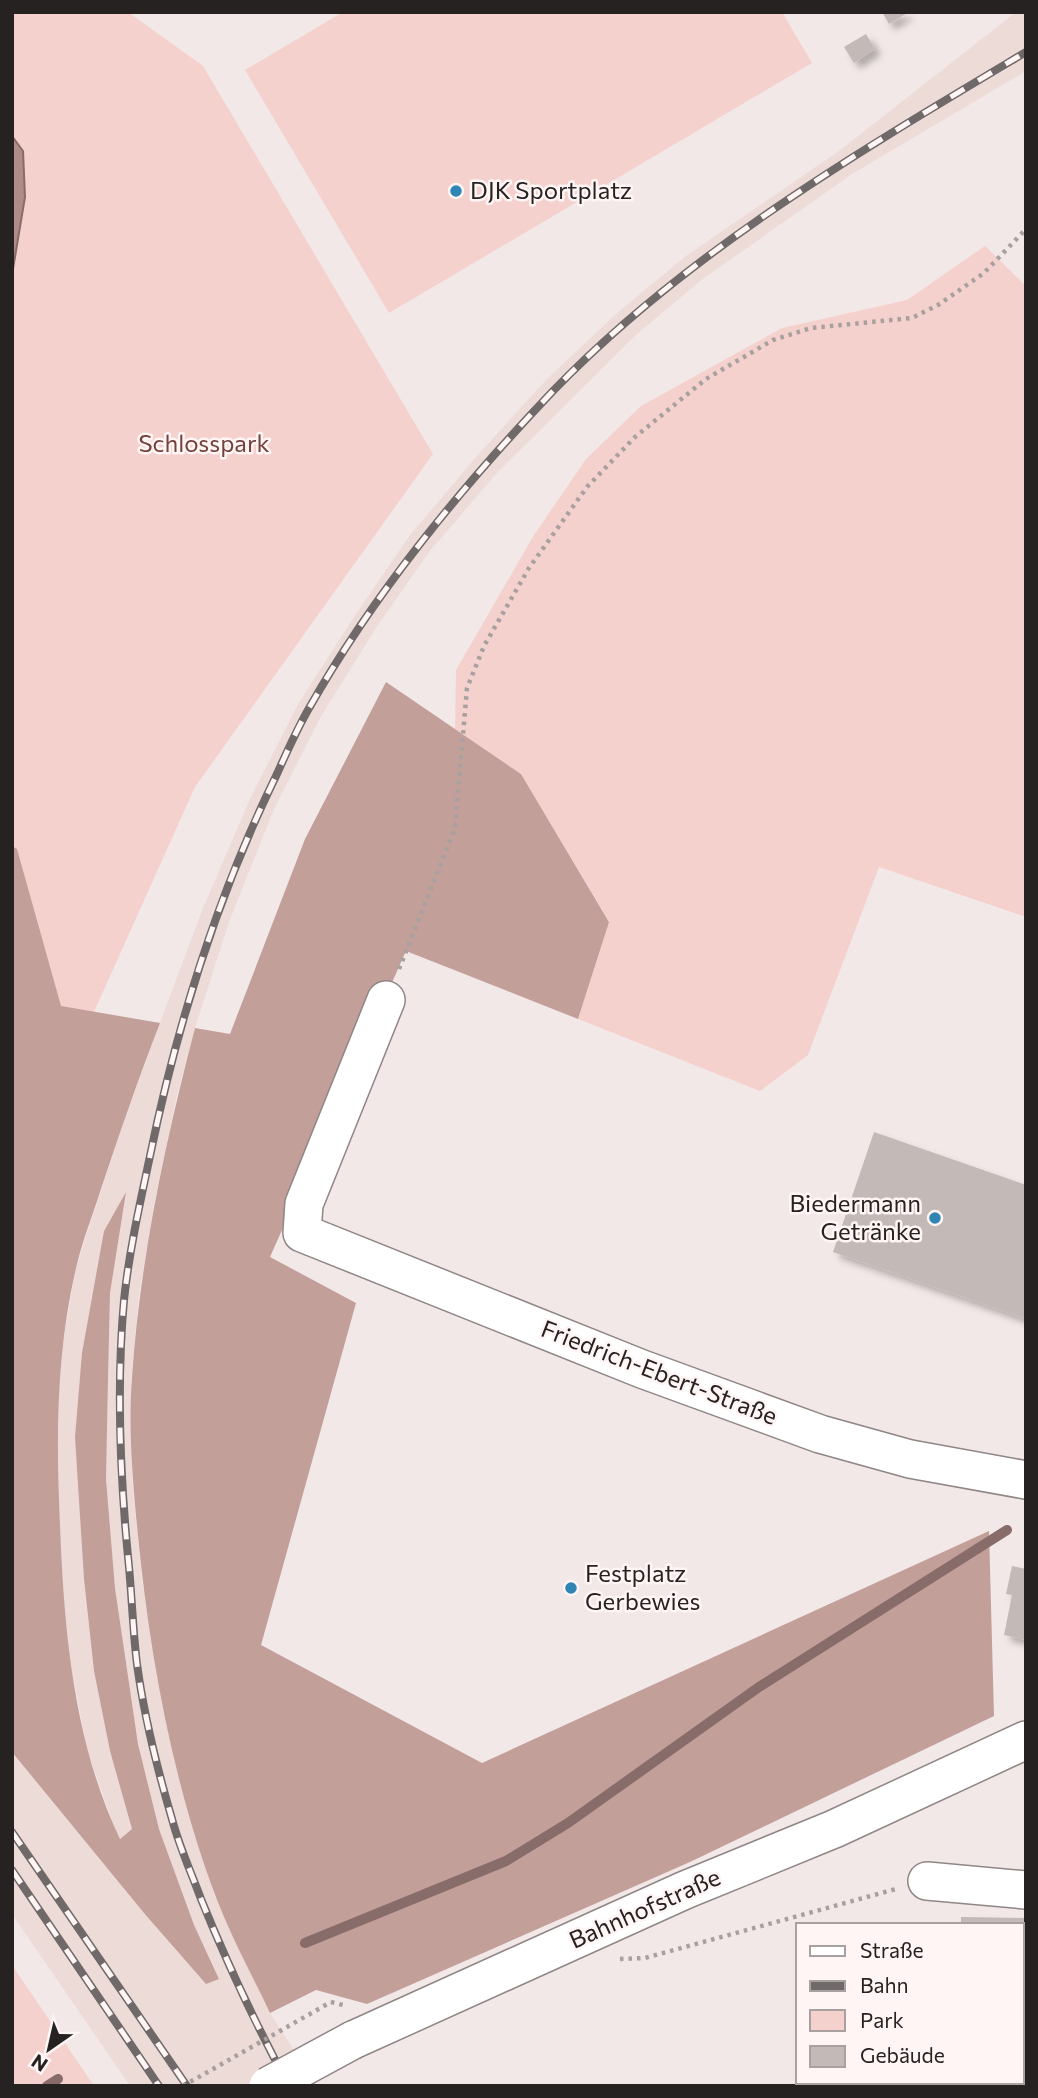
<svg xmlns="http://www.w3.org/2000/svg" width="1038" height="2098" font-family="Commissioner,sans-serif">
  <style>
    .built { fill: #eddbd8 }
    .green { fill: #f5d1cd }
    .forest { fill: #c39f9a }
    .water { fill: #b08c88; stroke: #876c69; stroke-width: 2 }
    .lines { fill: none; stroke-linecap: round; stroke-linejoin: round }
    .stream { stroke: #876c69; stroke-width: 10 }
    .building { fill: #c3bab8; filter: url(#shadow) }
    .minor-casing { stroke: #8f8685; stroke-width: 40 }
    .path { stroke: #a7a09f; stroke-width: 4.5; stroke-dasharray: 3.5 5; stroke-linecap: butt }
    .minor { stroke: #fff; stroke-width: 37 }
    .rail-casing { stroke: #6f6969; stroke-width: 8 }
    .rail { stroke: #fff5f4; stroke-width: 5; stroke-dasharray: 16; stroke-linecap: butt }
    .minor-bridge-casing { stroke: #8f8685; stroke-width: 40; stroke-linecap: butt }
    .path-bridge { stroke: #a7a09f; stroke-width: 4.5; stroke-dasharray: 3.5 5; stroke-linecap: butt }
    .minor-bridge { stroke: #fff; stroke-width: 37 }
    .poi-dot { fill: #2f85b4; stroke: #fff5f4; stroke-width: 2.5 }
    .labels { text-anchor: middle; stroke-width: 5; stroke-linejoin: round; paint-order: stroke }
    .poi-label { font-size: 24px; fill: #262222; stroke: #fff5f4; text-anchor: start }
    .park-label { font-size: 24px; fill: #74403b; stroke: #fff5f4 }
    .street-label { font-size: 24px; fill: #262222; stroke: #fff5f4 }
  </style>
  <defs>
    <filter id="shadow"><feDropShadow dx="6" dy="6" stdDeviation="3.5" flood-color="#0004"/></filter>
  </defs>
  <rect width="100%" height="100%" fill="#f2e8e7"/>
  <!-- built -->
  <path class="built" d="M1016,12H1026V71L852,174L700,281L635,336L496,474L429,552L376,628L320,718L274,809L229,922L195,1028L177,1095L154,1204L139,1295L131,1380L132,1477L142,1581L156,1668L171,1739L191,1819L224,1917L270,2013L317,2086H130L12,1914V1752L144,1913L219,1978L194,1925L159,1829L138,1744L115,1588L106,1479L108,1380L110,1293L125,1194L104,1231L84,1579L94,1671L110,1751L132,1829L119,1840L88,1753L72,1672L62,1585L56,1439L59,1366L76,1267L130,1102L203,908L250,799L298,704L356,614L410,535L476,457L547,379L616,314L686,256L839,151Z"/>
  <!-- green -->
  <g class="green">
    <path d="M12,12H128L203,66L433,454L195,787L80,1043L12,1463Z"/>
    <path d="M343,12H782L812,63L389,313L245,70Z"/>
    <path d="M985,246L1026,286V917L879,867L808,1055L760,1091L578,1019L609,921L521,774L455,729L456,670L534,535L586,459L641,406L782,328L907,300Z"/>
    <path d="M12,1965L94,2086H12Z"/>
  </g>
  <!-- forest -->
  <g class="forest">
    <path d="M386,682L521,774L609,922L578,1019L406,951L270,1257L356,1303L261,1645L482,1763L989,1531L994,1716L690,1862L367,2004L316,1990L270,2013C255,1981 238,1950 224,1917C176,1801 150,1660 138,1536C133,1484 128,1430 132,1377C140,1259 165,1143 195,1028L230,1034L305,839Z"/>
    <path d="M12,846L17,849L61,1006L160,1023C138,1079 119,1135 100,1192C92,1217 82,1242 76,1268C56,1354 56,1437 60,1525C64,1631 74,1743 120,1839L132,1829L110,1751L94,1671L84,1579L75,1437L82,1353L104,1231L126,1192L110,1293L108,1380L106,1479L115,1588L138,1744L159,1829L194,1925L219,1979L206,1984L144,1913L12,1752Z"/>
  </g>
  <!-- water -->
  <path class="water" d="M12,136L23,151L25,197L12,275Z"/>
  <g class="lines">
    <!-- stream -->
    <g class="stream">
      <path d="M305,1943L506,1861L568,1823L759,1687L1007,1530"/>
      <path d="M47,2086L58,2079"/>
    </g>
  </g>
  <!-- building -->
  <g class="building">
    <path d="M882,12H909L889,24Z"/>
    <path d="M866,34L875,49L854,63L844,47Z"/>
    <path d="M874,1132L1026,1185V1319L833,1252Z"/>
    <path d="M1012,1566L1026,1569V1640L1004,1635L1012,1595L1006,1594Z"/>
    <path d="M961,1917L1026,1918V1969H1022V1925H961Z"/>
    <path d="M1022,1984H1026V2086H1006V2082H1022Z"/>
    <rect x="904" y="2082" width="37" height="4"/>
  </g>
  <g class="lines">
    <defs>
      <g id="minor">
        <path d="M386,1000L304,1204L302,1233L642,1369L820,1434L910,1459L1026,1480"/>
        <path d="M927,1881L1026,1890"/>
        <path d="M353,2040L685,1890L834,1829L1026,1740"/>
      </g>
    </defs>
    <!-- minor casing -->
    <use href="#minor" class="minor-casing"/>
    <!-- path -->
    <g class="path">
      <path d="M399,969L455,828L467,688L484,646L529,568L587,487L635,437L706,379L773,340L811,328L912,318L938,305L984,273L1026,229"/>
      <path d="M620,1959L645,1958L896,1889"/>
      <path d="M331,2002L343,2005"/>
    </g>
    <!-- minor -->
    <use href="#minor" class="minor"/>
    <defs>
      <g id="rail">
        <path d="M12,1832L187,2086"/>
        <path d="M12,1870L159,2086"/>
        <path d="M289,2086C256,2025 227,1963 201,1899C191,1872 179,1846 172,1819C157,1768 144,1716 137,1664C133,1632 132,1599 129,1567C120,1478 116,1389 124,1300C129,1252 140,1203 150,1156C177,1024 217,897 276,776C286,754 296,731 308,710C374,593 460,489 552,392C687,252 860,151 1026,52"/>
      </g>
    </defs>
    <!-- rail casing -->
    <use href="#rail" class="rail-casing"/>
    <!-- rail -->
    <use href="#rail" class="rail"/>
    <defs>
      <path id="minor-bridge" d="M268,2086L353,2040"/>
    </defs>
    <!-- minor-bridge casing -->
    <use href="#minor-bridge" class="minor-bridge-casing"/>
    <!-- path-bridge -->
    <path class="path-bridge" d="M183,2086L331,2002"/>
    <!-- minor-bridge -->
    <use href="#minor-bridge" class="minor-bridge"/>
  </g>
  <!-- markers -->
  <g class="poi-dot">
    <circle cx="456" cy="191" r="7"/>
    <circle cx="935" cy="1218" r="7"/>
    <circle cx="571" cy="1588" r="7"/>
  </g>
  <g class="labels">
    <!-- poi labels -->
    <g class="poi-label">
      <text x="470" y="199">DJK Sportplatz</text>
      <text x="921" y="1212" text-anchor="end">Biedermann<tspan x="921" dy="28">Getränke</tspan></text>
      <text x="585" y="1582">Festplatz<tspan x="585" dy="28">Gerbewies</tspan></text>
    </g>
    <!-- park labels -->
    <g class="park-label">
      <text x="204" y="452">Schlosspark</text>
    </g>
    <!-- street labels -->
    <g class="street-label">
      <text transform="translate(659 1373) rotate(21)" y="8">Friedrich-Ebert-Straße</text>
      <text transform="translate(645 1909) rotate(-24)" y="8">Bahnhofstraße</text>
    </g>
  </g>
  <!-- border -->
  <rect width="1038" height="2098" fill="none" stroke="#262222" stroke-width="28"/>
  <!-- legend -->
  <rect x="796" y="1923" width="228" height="161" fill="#fff5f4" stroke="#a8a1a0" stroke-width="2"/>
  <rect x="810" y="1946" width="35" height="10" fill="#ffffff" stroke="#a8a1a0" stroke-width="2"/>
  <text x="860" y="1958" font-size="21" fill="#262222">Straße</text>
  <rect x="810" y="1981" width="35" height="10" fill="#6f6969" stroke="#a8a1a0" stroke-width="2"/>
  <text x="860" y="1993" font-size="21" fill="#262222">Bahn</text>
  <rect x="810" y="2010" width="35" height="21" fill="#f5d1cd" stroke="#a8a1a0" stroke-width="2"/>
  <text x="860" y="2028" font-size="21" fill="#262222">Park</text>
  <rect x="810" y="2046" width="35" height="21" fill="#c3bab8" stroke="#a8a1a0" stroke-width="2"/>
  <text x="860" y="2063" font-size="21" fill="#262222">Gebäude</text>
  <!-- north arrow -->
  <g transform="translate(49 2049) rotate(214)" stroke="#fff5f4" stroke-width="5" paint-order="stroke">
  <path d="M0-5L12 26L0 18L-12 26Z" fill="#262222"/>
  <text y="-10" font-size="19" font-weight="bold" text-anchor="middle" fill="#262222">N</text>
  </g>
</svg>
